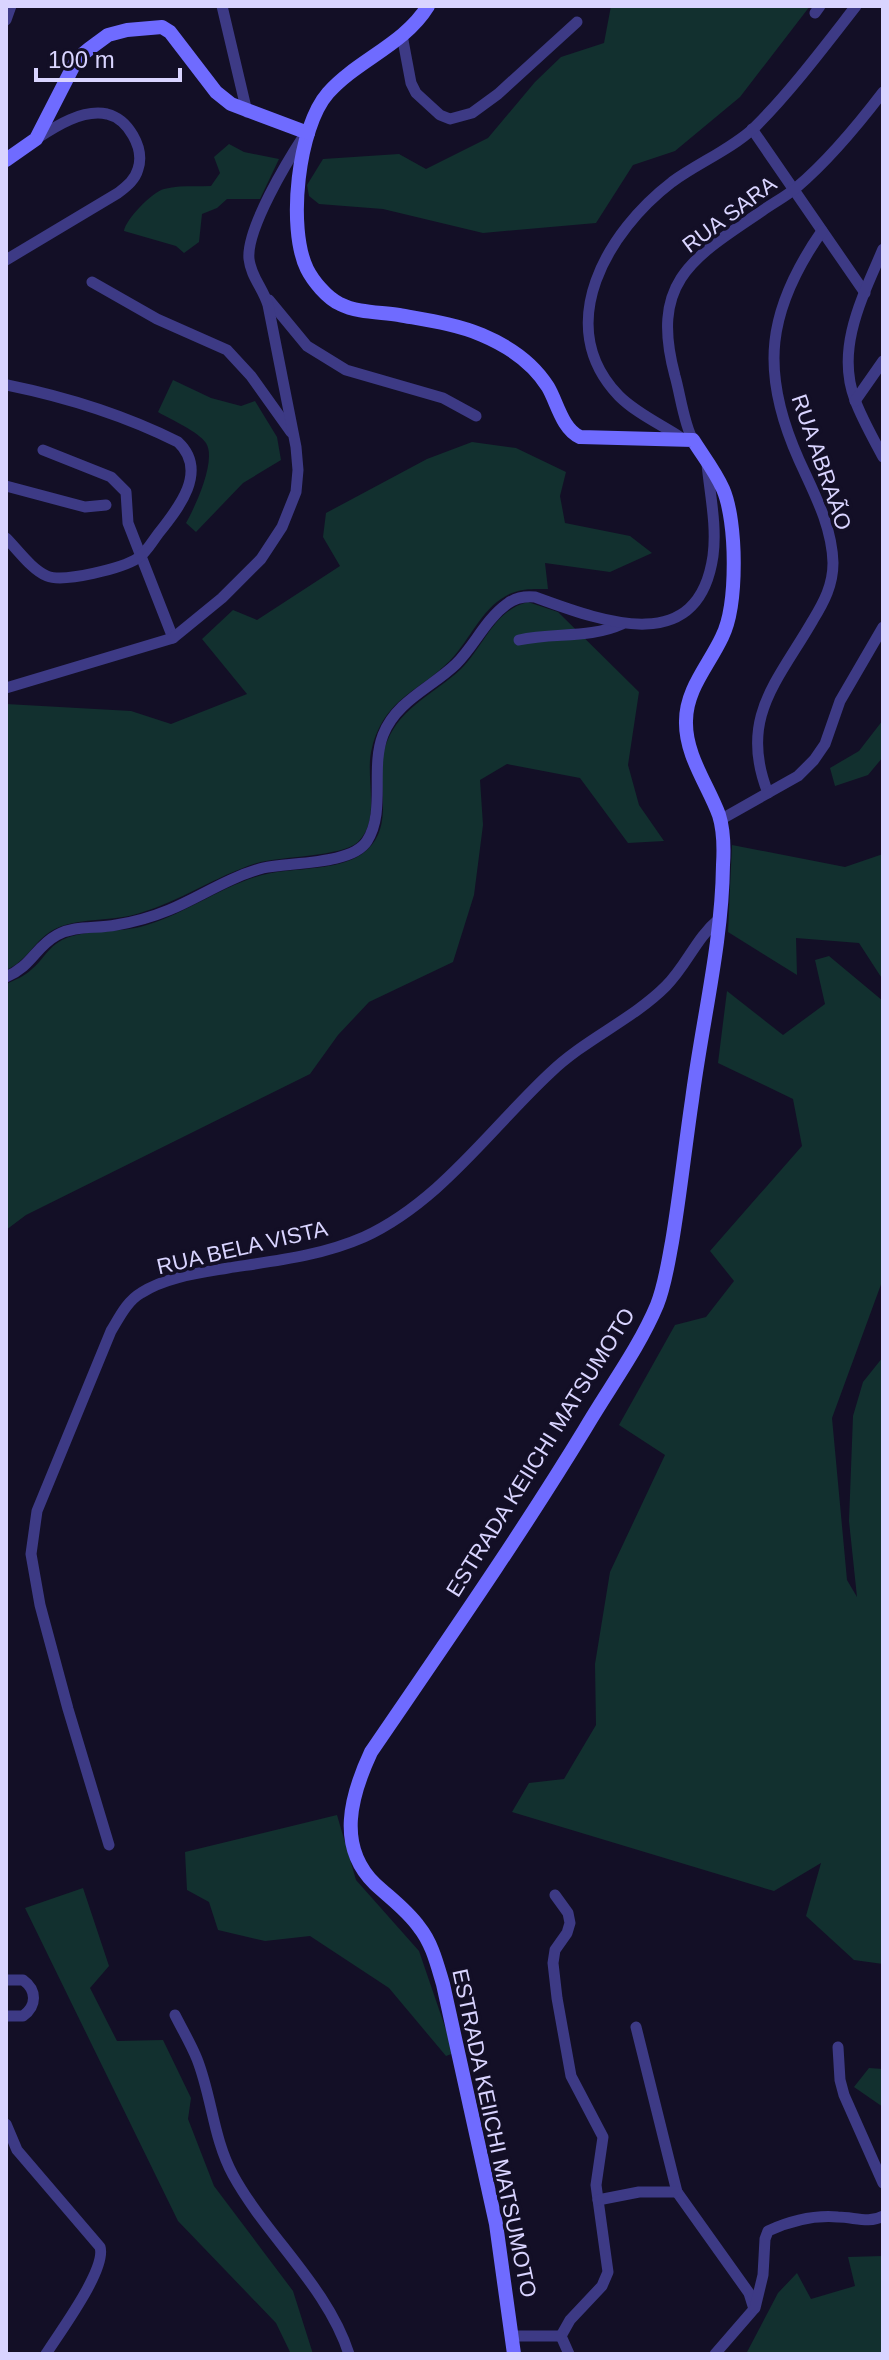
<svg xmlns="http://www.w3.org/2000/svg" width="889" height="2360" font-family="Helvetica,sans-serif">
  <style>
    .green { fill: #12302f }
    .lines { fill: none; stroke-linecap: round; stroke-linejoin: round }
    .street { stroke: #3d3a85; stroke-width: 11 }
    .secondary { stroke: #6f6bff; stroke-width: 14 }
    .labels { text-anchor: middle; stroke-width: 7; stroke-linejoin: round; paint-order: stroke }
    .street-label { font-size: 22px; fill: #d9d4ff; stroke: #130f26 }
  </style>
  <rect width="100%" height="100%" fill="#130f26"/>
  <!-- green -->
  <g class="green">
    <path d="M611,6H810L740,97L675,151L633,165L596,223L483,233L383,209L319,204L309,196L307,185L323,159L399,154L426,169L488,138L535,82L561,57L604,43Z"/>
    <path d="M229,144L244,152L279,159L260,199H227L217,208L202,214L199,242L184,253L176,246L124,231C126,219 152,192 164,189C179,185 196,187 211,186L220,173L214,157Z"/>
    <path d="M173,380L211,398L241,406L255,401L277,437L281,460L243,483L196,532L186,523C195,507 217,460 206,443C199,432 170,419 158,412Z"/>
    <path d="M472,442L516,448L566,472L560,496L565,523L630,536L652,553L610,572L545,563L548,589C537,589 523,588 512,593C485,604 473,634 455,655C424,691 386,694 372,748C364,776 382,819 358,842C341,857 281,856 257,863C216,876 181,901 140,913C113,922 83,917 57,928C35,938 28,961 6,970V704L131,711L171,724L247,694L202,639L233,610L257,620L340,566L323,537L326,513L427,459Z"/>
    <path d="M528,602L558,612L639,692L628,765L639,805L664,841L628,843L580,778L507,764L480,780L483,825L474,895L453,962L369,1002L338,1035L310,1074L26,1215L6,1230V984C15,980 25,976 32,969C43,960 48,947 62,940C85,929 115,933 140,927C183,916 219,887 262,875C292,867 344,872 367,850C395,825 376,783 384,751C395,709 432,696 461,669C484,646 494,610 528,602Z"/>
    <path d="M883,720V757L868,775L835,786L830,768L859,751Z"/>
    <path d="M732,845L845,867L883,854V980L859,943L796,938L797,975L728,932Z"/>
    <path d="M829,956L883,1001V1279L832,1418L847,1580L857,1597L849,1521L853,1416L863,1382L883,1357V1964L854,1960L806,1916L821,1863L774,1891L512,1812L529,1783L564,1779L596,1725L595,1664L610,1572L665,1455L619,1425L675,1325L706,1317L734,1281L710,1251L802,1146L793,1099L718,1063L727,991L783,1035L825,1004L815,960Z"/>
    <path d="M337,1815L356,1880L419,1951L454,2053L446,2056L389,1988L310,1936L265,1941L218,1930L209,1902L187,1890L185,1852Z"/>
    <path d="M83,1888L109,1966L90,1988L117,2041L163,2040L191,2098L188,2119L214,2186L293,2291L313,2354H291L276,2323L178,2221L25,1908Z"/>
    <path d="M869,2068L883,2069V2107L854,2087Z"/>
    <path d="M883,2256V2354H746L778,2293L797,2273L811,2299L855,2286L848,2257Z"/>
  </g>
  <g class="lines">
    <!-- street -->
    <g class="street">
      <path d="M222,6L247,112"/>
      <path d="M815,13L820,6"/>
      <path d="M6,20L11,6"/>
      <path d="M402,35L411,83L416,93L440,115L450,119L472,113L498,94L577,22"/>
      <path d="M752,129L865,293"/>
      <path d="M883,249C863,296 835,348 855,400C862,419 873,438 883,457"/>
      <path d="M6,260L118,193C127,186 135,180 138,169C145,148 128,119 107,114C82,109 56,126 36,139"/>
      <path d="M92,282L157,319L227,350L251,376L291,432"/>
      <path d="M269,300L307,346L346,370L443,398L476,416"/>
      <path d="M855,401L883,361"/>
      <path d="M680,437C660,424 636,413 619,396C551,325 608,231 672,182C698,163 730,150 754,128C791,91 824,47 856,6"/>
      <path d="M693,440C684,425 680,393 675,376C650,283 690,259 762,211C773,203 787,196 797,187C829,160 857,126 883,92"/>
      <path d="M43,450L111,477L126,492L128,523L173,638"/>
      <path d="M6,486L85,507L106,505"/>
      <path d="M6,538C18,550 32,570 47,576C64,583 123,568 138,558C146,553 152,542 158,534C178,509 209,471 178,442C124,415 66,397 7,385"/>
      <path d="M519,640C554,632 589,639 622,624"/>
      <path d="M6,688L173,638L222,598L261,559L282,527L296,492L298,470L296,447L268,305C263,288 251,277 249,259C246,229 288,160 305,134"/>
      <path d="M768,793C738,718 778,681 813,620C824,602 833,585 833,563C832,526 814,493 799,460C759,371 767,310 822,231"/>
      <path d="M720,820L798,776L814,760L825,744L840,701L883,627"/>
      <path d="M6,977C32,966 35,947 57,935C75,925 96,929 116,925C134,922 152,917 169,910C200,897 229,877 263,868C289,862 352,865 367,841C386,811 370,769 383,735C396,701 431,688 456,664C475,645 485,620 507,604C516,597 525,596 535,597C601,621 698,659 713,556C717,526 710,495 707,464"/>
      <path d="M109,1845L68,1709L40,1605L31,1554L37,1511L111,1331C119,1318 127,1301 141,1293C166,1277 199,1273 228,1268C274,1261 321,1256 364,1237C440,1202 490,1129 550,1073C585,1039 632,1020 666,986C687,965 696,938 719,919"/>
      <path d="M555,1895L568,1913L570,1923L567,1933L555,1950L553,1963L557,1998L571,2076L603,2137L596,2185L608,2272L602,2286L570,2320L561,2336L569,2354"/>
      <path d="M6,1980H23C37,1990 37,2006 23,2016H6"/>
      <path d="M175,2015C182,2029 191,2044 197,2059C212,2097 213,2138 233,2175C267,2237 327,2286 349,2354"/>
      <path d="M636,2027L677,2192L749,2293L754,2309L715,2354"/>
      <path d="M838,2047L840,2080L844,2095L883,2183"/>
      <path d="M6,2124L17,2150L100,2247C107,2269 59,2333 46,2354"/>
      <path d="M598,2200L639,2192H677"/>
      <path d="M755,2308L763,2275L765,2239L768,2231C790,2221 814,2215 838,2217C854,2217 869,2224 883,2216"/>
      <path d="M513,2336H561"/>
    </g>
    <!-- secondary -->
    <g class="secondary">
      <path d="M428,6C404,45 357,60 328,93C298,127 287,228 307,269C313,281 327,298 340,304C358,313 379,312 399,315C426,320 456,324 482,335C508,346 533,363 548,387C557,402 562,429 580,437L693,440C703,456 715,471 723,489C737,521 738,605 722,637C709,665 686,689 686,721C685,755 708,785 719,815C724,831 724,849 723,865C722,944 702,1022 692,1100C685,1147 680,1195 672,1242C668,1263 665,1285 657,1305C639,1348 609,1388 585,1429C518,1539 444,1645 371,1752C351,1795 336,1846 375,1884C390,1898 407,1910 419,1927C432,1943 437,1964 443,1984L496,2224L514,2354"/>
      <path d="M6,160L36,139L77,59L89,49L108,35L127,30L162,27L170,32L216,92L231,104L308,133"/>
    </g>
  </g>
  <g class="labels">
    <!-- street labels -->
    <g class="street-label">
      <text transform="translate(729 214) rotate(-37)" y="8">RUA SARA</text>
      <text transform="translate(822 462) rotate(71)" y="8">RUA ABRAÃO</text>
      <text transform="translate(242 1247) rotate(-13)" y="8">RUA BELA VISTA</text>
      <text transform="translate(540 1452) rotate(-58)" y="8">ESTRADA KEIICHI MATSUMOTO</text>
      <text transform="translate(495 2133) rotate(78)" y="8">ESTRADA KEIICHI MATSUMOTO</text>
    </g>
  </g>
  <!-- border -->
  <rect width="889" height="2360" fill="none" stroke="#d9d4ff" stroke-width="16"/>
  <!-- scale -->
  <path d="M36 68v12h144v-12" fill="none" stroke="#d9d4ff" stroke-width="4"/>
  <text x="48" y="68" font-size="24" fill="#d9d4ff" stroke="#130f26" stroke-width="6" paint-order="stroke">100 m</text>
</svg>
